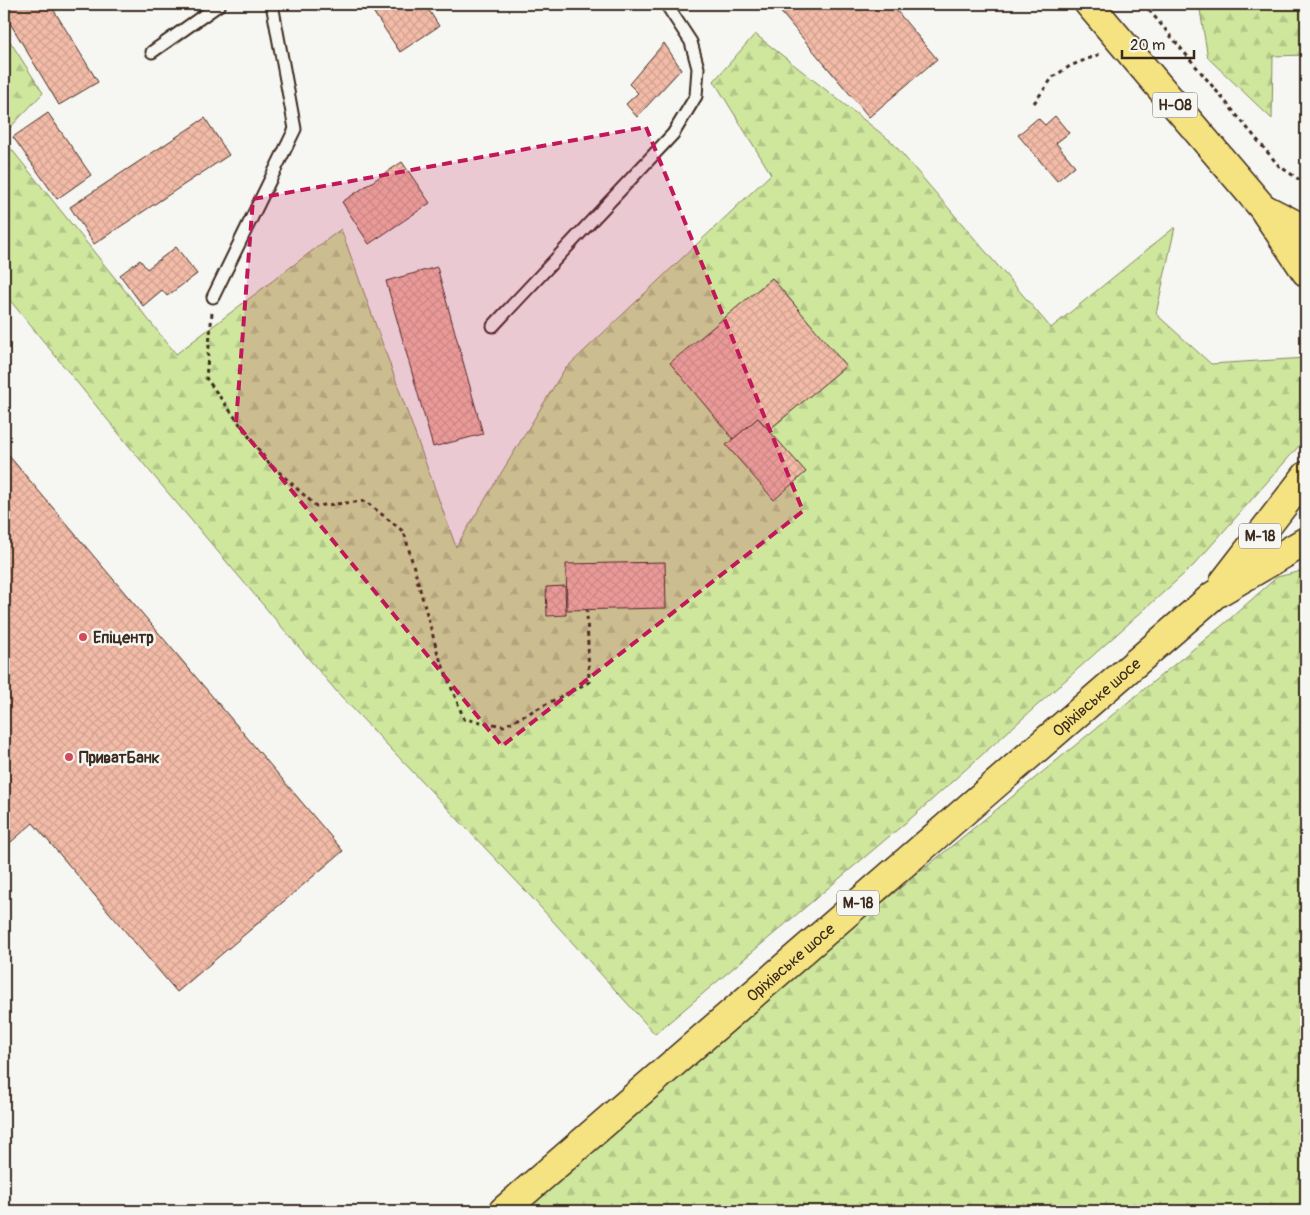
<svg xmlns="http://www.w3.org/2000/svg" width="1310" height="1215" font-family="Pangolin,sans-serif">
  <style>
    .forest { fill: url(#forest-firs); stroke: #84885e }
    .building { fill: url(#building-cross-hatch); stroke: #3b2a1e }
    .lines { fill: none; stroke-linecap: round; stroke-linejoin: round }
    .service-casing { stroke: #3b2a1e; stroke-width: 15 }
    .primary-casing { stroke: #3b2a1e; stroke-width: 31 }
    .trunk-casing { stroke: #3b2a1e; stroke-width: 31 }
    .path { stroke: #3b2a1e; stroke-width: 3; stroke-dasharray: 4 4; stroke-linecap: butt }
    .service { stroke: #f6f6f2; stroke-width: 11 }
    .primary { stroke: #f5e382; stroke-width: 28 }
    .trunk { stroke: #f5e382; stroke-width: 28 }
    .marked { fill: #c2185b; fill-opacity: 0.2; stroke: #c2185b; stroke-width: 4; stroke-dasharray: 10 6; stroke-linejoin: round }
    .poi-dot { fill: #d1495b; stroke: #f6f6f2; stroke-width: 2 }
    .labels { text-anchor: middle; stroke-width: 5; stroke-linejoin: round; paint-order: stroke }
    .shield { fill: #f6f6f2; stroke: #73675e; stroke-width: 1 }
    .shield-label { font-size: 15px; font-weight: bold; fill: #3b2a1e }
    .poi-label { font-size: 16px; font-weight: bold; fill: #3b2a1e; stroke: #f6f6f2; text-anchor: start }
    .street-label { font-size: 16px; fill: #3b2a1e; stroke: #f6f6f2 }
  </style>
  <defs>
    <pattern id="forest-firs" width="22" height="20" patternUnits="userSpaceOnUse" patternTransform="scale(1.25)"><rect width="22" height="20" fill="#cee79d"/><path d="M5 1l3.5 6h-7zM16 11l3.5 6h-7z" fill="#b2c687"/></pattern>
    <pattern id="building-cross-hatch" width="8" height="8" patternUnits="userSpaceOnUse" patternTransform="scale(1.25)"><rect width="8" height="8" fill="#f3bba8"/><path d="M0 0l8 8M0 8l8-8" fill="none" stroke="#d1a190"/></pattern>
  </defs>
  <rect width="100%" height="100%" fill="#f6f6f2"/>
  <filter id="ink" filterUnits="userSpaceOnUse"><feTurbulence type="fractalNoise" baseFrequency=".02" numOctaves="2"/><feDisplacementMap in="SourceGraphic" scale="10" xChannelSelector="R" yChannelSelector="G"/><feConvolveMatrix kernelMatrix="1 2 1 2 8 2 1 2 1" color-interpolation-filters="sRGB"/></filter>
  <g filter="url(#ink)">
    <!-- forest -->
    <g class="forest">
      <path d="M1199,4H1306V55L1273,56L1272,119L1208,58Z"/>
      <path d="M4,32L43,93L4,134Z"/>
      <path d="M755,34L892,142L1051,328L1175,227L1156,314L1211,364L1306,358L1305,439L1194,565L917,813L655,1034L524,889L337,692L147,468L4,293V140L176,354L341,229L456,547L564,370L771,174L714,81Z"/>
      <path d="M1306,570V1211H504L1224,624L1277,577Z"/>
    </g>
    <!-- building -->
    <g class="building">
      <path d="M4,4H50L98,82L59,105L4,13Z"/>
      <path d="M368,4H425L439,26L400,52Z"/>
      <path d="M774,4H891L937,59L869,117Z"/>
      <path d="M664,43L681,69L637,117L626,104L638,93L629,84Z"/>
      <path d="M48,113L91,175L57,199L13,137Z"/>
      <path d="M1055,116L1069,133L1056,143L1075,166L1057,181L1018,135L1038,118L1045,125Z"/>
      <path d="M205,118L229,155L94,244L70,207Z"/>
      <path d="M402,162L430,203L369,244L342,202Z"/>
      <path d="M176,247L197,274L167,296L162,290L143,306L120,275L140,260L147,269Z"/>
      <path d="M437,267L483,434L433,447L386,281Z"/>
      <path d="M772,278L846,366L769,430L758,418L733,439L670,363Z"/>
      <path d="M758,418L806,472L774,500L726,445Z"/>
      <path d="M4,450L343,851L177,992L33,823L4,848Z"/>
      <path d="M665,562L666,608L567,610L566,564Z"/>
      <path d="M565,586L566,615L547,616L546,587Z"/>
    </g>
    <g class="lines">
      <defs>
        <g id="service">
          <path d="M152,52L220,4"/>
          <path d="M213,297L295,129L272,4"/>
          <path d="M493,326L673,134L696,96L698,68L691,42L666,4"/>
        </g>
        <g id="primary">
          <path d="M1089,4L1262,207L1306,272"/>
          <path d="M1265,209L1306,230"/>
        </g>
        <g id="trunk">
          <path d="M1224,582L1306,476"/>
          <path id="s1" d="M503,1211L1214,595L1306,541"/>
        </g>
      </defs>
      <!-- service casing -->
      <use href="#service" class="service-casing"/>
      <!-- primary casing -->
      <use href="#primary" class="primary-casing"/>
      <!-- trunk casing -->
      <use href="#trunk" class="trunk-casing"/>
      <!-- path -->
      <g class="path">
        <path d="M1144,4L1279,166L1306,184"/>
        <path d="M1034,103L1053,77L1070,66L1100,54"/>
        <path d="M212,313L206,378L267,461L316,506L365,501L404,532L438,654L464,719L504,726L589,682L587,610"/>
      </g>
      <!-- service -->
      <use href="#service" class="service"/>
      <!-- primary -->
      <use href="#primary" class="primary"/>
      <!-- trunk -->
      <use href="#trunk" class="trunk"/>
    </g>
  </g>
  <!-- marked area -->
  <path class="marked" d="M646,127L803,511L502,746L236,423L253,199Z"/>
  <!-- markers -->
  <g class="poi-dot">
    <circle cx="83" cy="637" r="5"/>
    <circle cx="69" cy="757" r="5"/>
  </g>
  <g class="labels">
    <!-- shield labels -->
    <g class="shield">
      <rect x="1152.5" y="92.5" width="45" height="25" rx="4"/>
      <rect x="1239" y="523.5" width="42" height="25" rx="4"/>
      <rect x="837" y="890.5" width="42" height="25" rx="4"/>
    </g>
    <g class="shield-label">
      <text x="1175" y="110">Н-08</text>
      <text x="1260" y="541">М-18</text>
      <text x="858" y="908">М-18</text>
    </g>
    <!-- poi labels -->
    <g class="poi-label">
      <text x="93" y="643">Епіцентр</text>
      <text x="79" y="763">ПриватБанк</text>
    </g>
    <!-- street labels -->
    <g class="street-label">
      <text dy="6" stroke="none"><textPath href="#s1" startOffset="785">Оріхівське шосе</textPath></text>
      <text dy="6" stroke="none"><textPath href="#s1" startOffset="380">Оріхівське шосе</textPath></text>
    </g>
  </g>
  <!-- margin -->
  <rect width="1310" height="1215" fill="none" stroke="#f6f6f2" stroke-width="20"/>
  <rect x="10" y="10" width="1290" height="1195" fill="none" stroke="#3b2a1e" stroke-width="2" filter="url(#ink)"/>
  <!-- scale -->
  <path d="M1122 50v8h72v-8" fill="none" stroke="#3b2a1e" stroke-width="2.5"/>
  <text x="1130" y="50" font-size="15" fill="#3b2a1e" stroke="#f6f6f2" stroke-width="4" paint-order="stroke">20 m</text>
</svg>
